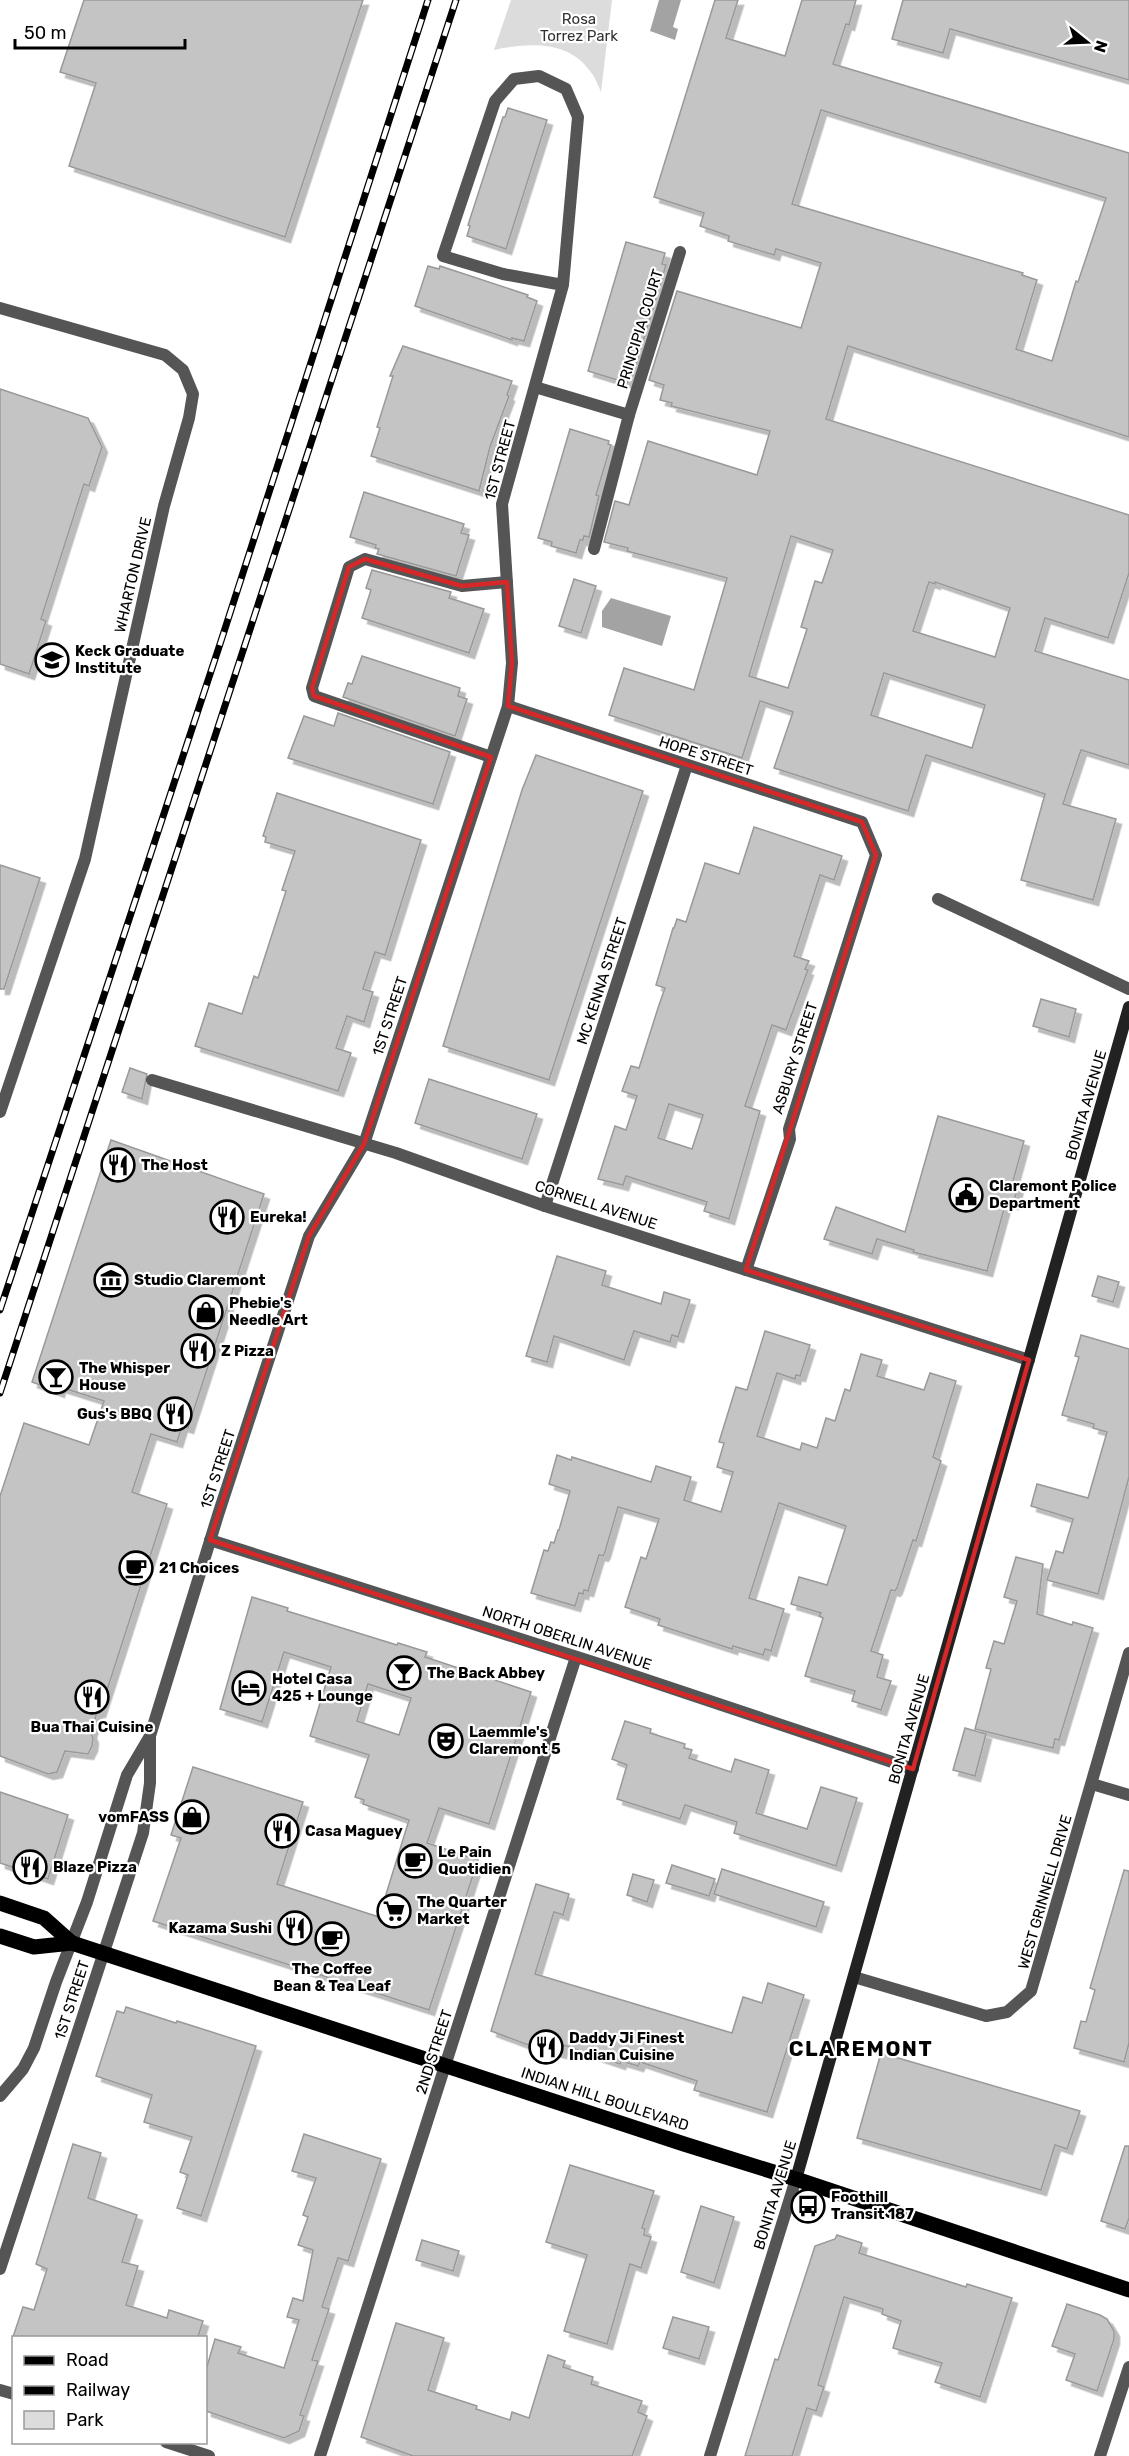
<svg xmlns="http://www.w3.org/2000/svg" width="1129" height="2456" font-family="Rubik,sans-serif">
  <style>
    .green { fill: #dcdcdc }
    .water { fill: #a3a3a3 }
    .building { fill: #c4c4c4; stroke: #999; stroke-width: 1.5; fill-rule: evenodd; filter: url(#shadow) }
    .lines { fill: none; stroke-linecap: round; stroke-linejoin: round }
    .minor { stroke: #555; stroke-width: 12 }
    .secondary { stroke: #222; stroke-width: 12 }
    .primary { stroke: #000; stroke-width: 15 }
    .rail-casing { stroke: #000; stroke-width: 7 }
    .rail { stroke: #fff; stroke-width: 4.5; stroke-dasharray: 14; stroke-linecap: butt }
    .marked { fill: none; stroke: #d62828; stroke-width: 4.5; stroke-linejoin: round }
    .labels { text-anchor: middle; stroke-width: 4.5; stroke-linejoin: round; paint-order: stroke }
    .park-label { font-size: 15px; fill: #333; stroke: #fff }
    .street-label { font-size: 15px; fill: #000; stroke: #fff }
    .poi-label { font-size: 15px; font-weight: bold; fill: #000; stroke: #fff; text-anchor: start }
    .district-label { font-size: 21px; font-weight: bold; letter-spacing: 1.5px; fill: #000; stroke: #fff }
  </style>
  <defs>
    <filter id="shadow"><feDropShadow dx="5.5" dy="5.5" stdDeviation="0" flood-color="#0004"/></filter>
  </defs>
  <rect width="100%" height="100%" fill="#fff"/>
  <!-- green -->
  <path class="green" d="M511,0H612L601,92C598,85 595,77 590,71C567,39 527,43 494,50Z"/>
  <!-- water -->
  <g class="water">
    <path d="M659,0H681L673,27L678,29L675,40L650,31Z"/>
    <path d="M611,598L671,616L662,646L602,627V611Z"/>
  </g>
  <!-- building -->
  <g class="building">
    <path d="M84,0H363L285,237L69,166L96,83L60,72Z"/>
    <path d="M715,0H738L726,38L785,56L802,0H856L849,25L846,24L833,64L1129,153V437L848,346L826,419L1129,515V573L1108,638L1045,618L1035,651L1129,680V765L1081,750L1063,804L1116,819L1093,900L1021,880L1045,794L926,755L908,811L774,768L793,712L760,701L742,758L609,715L624,668L694,690L727,578L627,551L628,548L604,542L615,501L629,505L648,441L757,475L770,431L671,406L672,403L660,400L664,385L649,380L677,291L801,328L821,263L776,249L774,255L728,241L729,236L700,226L704,213L654,197ZM821,110L1106,198L1078,282L1076,281L1052,361L1016,349L1037,280L1022,275L1023,273L792,204ZM791,536L833,550L822,583L815,581L801,627L807,629L788,688L749,676ZM929,582L935,584V582L1010,608L995,657L913,631ZM884,673L985,705L972,748L871,715Z"/>
    <path d="M903,0H1129V80L950,29L943,53L892,39Z"/>
    <path d="M508,108L547,120L506,249L467,236L470,226L468,225L503,117H505Z"/>
    <path d="M626,242L665,253L662,264L666,265L633,375L630,374L627,383L588,371Z"/>
    <path d="M428,266L439,269L440,266L528,295L527,297L537,301L524,341L512,338V340L415,306Z"/>
    <path d="M403,346L512,381L507,395L509,396L490,447L479,491L371,456L380,428L377,427L393,376H390Z"/>
    <path d="M0,389L88,418L102,447L89,486L84,484L41,619L46,621L29,674L0,664Z"/>
    <path d="M570,429L609,441L608,444L611,445L596,495L599,496L589,537L584,536L583,540H580L576,553L551,546L552,542L538,538Z"/>
    <path d="M364,492L464,524L461,533L469,535L456,576L377,554L379,549L375,548L376,545L350,537Z"/>
    <path d="M372,570L451,592L449,598L484,609L469,653L362,618L371,590L366,588Z"/>
    <path d="M574,579L596,586L581,633L559,626Z"/>
    <path d="M362,656L460,688L458,696L467,699L455,736L343,697L348,683L352,684Z"/>
    <path d="M338,713L450,752L433,804L288,758L304,716L334,726Z"/>
    <path d="M536,755L643,791L549,1080L443,1046L522,790Z"/>
    <path d="M277,793L421,840L385,955L375,952L363,989L373,992L364,1022L347,1016L336,1048L351,1053L338,1091L195,1046L209,1003L242,1014L254,976L258,978L267,950L286,891L282,890L295,851L265,842L266,837L263,836Z"/>
    <path d="M754,827L842,856L834,880L820,875L794,956L809,961L805,969L808,970L786,1030L772,1025L745,1106L760,1111L729,1219L704,1211L707,1202L626,1176L623,1185L598,1179L615,1126L626,1130L637,1096L622,1091L631,1066L639,1068L658,1008L665,988L656,985L673,928H674L677,919L686,922L705,863L739,874ZM669,1104L703,1115L692,1149L658,1138Z"/>
    <path d="M0,865L40,878L4,989H0Z"/>
    <path d="M1041,999L1076,1009L1069,1037L1033,1026Z"/>
    <path d="M130,1068L147,1074L142,1099L122,1092Z"/>
    <path d="M429,1079L537,1114L522,1159L415,1123Z"/>
    <path d="M938,1116L1024,1141L1012,1185L1018,1187L1013,1204L1006,1202L987,1271L913,1252L914,1250L877,1239L872,1254L824,1239L836,1207L905,1232Z"/>
    <path d="M111,1140L264,1194L188,1428L182,1426L177,1442L151,1434L132,1492L167,1504L100,1712H97L91,1733L93,1738L92,1746L88,1754L65,1751L57,1772L48,1774L0,1756V1496L24,1423L89,1445L104,1401L60,1387L59,1392L32,1382Z"/>
    <path d="M557,1256L606,1271L602,1285L661,1304L664,1292L690,1300L678,1337L672,1335L670,1342L634,1331L624,1360L554,1336L547,1362L526,1356Z"/>
    <path d="M1098,1276L1119,1282L1113,1302L1092,1296Z"/>
    <path d="M765,1331L810,1345L800,1376L796,1375L795,1379L777,1373L757,1436L800,1450L802,1443L817,1448L826,1418L835,1421L845,1389L850,1391L861,1354L882,1360L877,1376L924,1390L930,1373L956,1381L933,1457L941,1461L916,1541L913,1540L897,1588L895,1591L891,1590L871,1651L883,1655L877,1677L891,1681L881,1710L852,1701L855,1691L805,1676L823,1618L819,1616L821,1613L791,1604L799,1577L827,1585L846,1526L779,1503L749,1598L784,1609L771,1651L765,1649L763,1655L733,1646L732,1649L658,1625L660,1619L625,1607L641,1557L646,1559L659,1519L618,1507L605,1552L603,1556L599,1555L588,1591L584,1590L583,1594L579,1593L575,1606L531,1593L544,1550L548,1551L551,1542L554,1543L558,1530H559L570,1491L549,1484L557,1455L571,1460L572,1457L651,1482L656,1466L691,1477L684,1500L721,1512L733,1472L717,1467L724,1443L719,1442L736,1387L747,1390Z"/>
    <path d="M1081,1335L1129,1349V1477L1098,1594L1047,1580L1056,1551L1063,1553L1073,1519L1031,1506L1037,1484L1088,1498L1107,1432L1093,1428L1094,1424L1062,1415L1079,1357L1075,1356Z"/>
    <path d="M1016,1557L1043,1564L1037,1614L1072,1625L1073,1622L1093,1628L1059,1740L1055,1739L1053,1748L975,1729L991,1669L986,1668L994,1641L1004,1644L1017,1601L1004,1597Z"/>
    <path d="M252,1597L288,1608L287,1611L397,1645L398,1643L427,1652L425,1657L531,1692L489,1824L439,1808L427,1843L478,1860L429,2010L153,1921L181,1838L171,1835L193,1767L303,1802L277,1884L379,1917L409,1820L363,1804L364,1800L355,1797L369,1755L310,1736L331,1667L284,1652L262,1722L220,1709ZM368,1684L411,1698L399,1735L357,1721Z"/>
    <path d="M625,1721L651,1729L650,1733L685,1744L684,1748L692,1750L689,1758L731,1772L735,1759L769,1770L756,1813L807,1829L821,1787L857,1798L836,1866L734,1833L737,1822L685,1805L680,1819L617,1799L627,1765L612,1759Z"/>
    <path d="M965,1728L986,1734L975,1776L953,1770Z"/>
    <path d="M0,1792L68,1815L48,1879L0,1863Z"/>
    <path d="M672,1865L715,1879L709,1896L666,1883Z"/>
    <path d="M722,1869L824,1902L816,1927L714,1894Z"/>
    <path d="M1124,1870L1129,1871V2043L1124,2062L1074,2048L1081,2021L1086,2022L1095,1990L1090,1988Z"/>
    <path d="M633,1874L654,1880L647,1902L627,1895Z"/>
    <path d="M536,1884L569,1894L563,1915L554,1912L535,1974L732,2033L743,1997L762,2003L768,1983L804,1995L767,2112L694,2090L697,2081L640,2062L638,2066L621,2061L620,2064L563,2045L561,2053L538,2047L539,2049L491,2031Z"/>
    <path d="M126,2007L176,2023L177,2021L256,2046L201,2216L177,2208L188,2175L180,2172L192,2137L144,2122L152,2095L96,2076L117,2011L124,2013Z"/>
    <path d="M881,2053L1080,2111L1067,2149L1055,2145L1041,2190L857,2138Z"/>
    <path d="M304,2134L381,2159L348,2261L338,2258L322,2307L329,2309L312,2360L318,2361L300,2415L304,2416L299,2431L284,2438L206,2411V2370L215,2339L241,2347L238,2353L284,2368L299,2320L287,2317L293,2298L303,2301L313,2250L298,2245L308,2217L303,2215L316,2178L292,2171Z"/>
    <path d="M73,2144L101,2153L88,2198L137,2215L122,2262L138,2266L126,2305L167,2318L169,2310L203,2321L198,2337H13L23,2307L34,2310L47,2269L36,2264Z"/>
    <path d="M1125,2146H1129V2218L1125,2229L1101,2221Z"/>
    <path d="M570,2165L654,2191L642,2228L645,2229L644,2235L651,2237L641,2268L630,2264L607,2344L564,2331L587,2255L546,2242Z"/>
    <path d="M701,2206L734,2217L714,2283L681,2272Z"/>
    <path d="M837,2235L862,2243L859,2253L966,2287L967,2284L1012,2298L980,2397L935,2382L942,2363L893,2348L901,2321L882,2314L883,2309L844,2297L818,2385L824,2387L816,2411L807,2408L792,2456H745L775,2359L778,2360L815,2246L835,2239Z"/>
    <path d="M422,2240L459,2251L453,2271L416,2260Z"/>
    <path d="M1067,2304L1100,2315L1107,2319L1114,2331V2339L1097,2391L1066,2380L1075,2354L1052,2346Z"/>
    <path d="M673,2317L709,2327L699,2359L663,2348Z"/>
    <path d="M396,2323L444,2338L428,2390L477,2406L476,2409L510,2420L512,2412L529,2418L548,2355L565,2361L563,2367L593,2377L591,2384L642,2401L638,2412L647,2416L632,2456H413L361,2437Z"/>
  </g>
  <g class="lines">
    <!-- minor -->
    <g class="minor">
      <path d="M0,308L165,355L183,370L193,394L189,418L164,506L85,859L0,1112"/>
      <path d="M535,387L629,415"/>
      <path d="M594,549L629,415L680,252"/>
      <path d="M508,706L862,822L876,855L789,1129L790,1139L746,1270"/>
      <path d="M491,757L314,696L312,688L349,567L365,559L462,586L507,582"/>
      <path d="M938,899L1129,989"/>
      <path d="M152,1080L396,1153L545,1206L1029,1360"/>
      <path d="M545,1206L687,765"/>
      <path d="M210,1540L599,1664L913,1769"/>
      <path d="M1092,1784L1129,1795"/>
      <path d="M854,1977L986,2016L1007,2012L1031,1991L1129,1653"/>
      <path d="M0,2096L23,2069L34,2048L56,1982L87,1902L127,1775L150,1736L218,1515L309,1236L364,1144L508,706L512,663L502,504L563,285L578,117L566,89L539,76L514,79L495,101L443,256L503,274L563,285"/>
      <path d="M0,2269L143,1833L150,1783V1738"/>
      <path d="M0,2390L14,2394"/>
      <path d="M166,2442L209,2456"/>
      <path d="M320,2456L576,1657"/>
      <path d="M710,2456L796,2179"/>
      <path d="M1100,2456L1129,2367"/>
    </g>
    <!-- secondary -->
    <path class="secondary" d="M796,2179L1129,1007"/>
    <!-- primary -->
    <g class="primary">
      <path d="M0,1903L44,1918L72,1943"/>
      <path d="M0,1936L34,1947L72,1943L684,2144L796,2179L1129,2290"/>
    </g>
    <defs>
      <g id="rail">
        <path d="M0,1310L221,641L428,0"/>
        <path d="M0,1393L456,0"/>
      </g>
    </defs>
    <!-- rail casing -->
    <use href="#rail" class="rail-casing"/>
    <!-- rail -->
    <use href="#rail" class="rail"/>
  </g>
  <!-- marked area -->
  <path class="marked" d="M365,559L462,586L507,582L512,663L508,706L862,822L876,855L746,1270L1029,1360L913,1769L210,1540L309,1236L364,1144L491,757L314,696L312,688L349,567Z"/>
  <!-- icons -->
  <defs>
    <symbol id="university-ring" viewBox="-11 -11 22 22"><circle r="9.5" fill="#fff" stroke="#000" stroke-width="1.5"/><path d="M0-5L7-2L0 1L-7-2ZM-4 1L0 2.5L4 1V4Q0 6-4 4Z" fill="#000"/></symbol>
    <symbol id="restaurant-ring" viewBox="-11 -11 22 22"><circle r="9.5" fill="#fff" stroke="#000" stroke-width="1.5"/><path d="M-5-6h1v4h1v-4h1v4h1v-4h1v5L-1.5 .5V6h-2V.5L-5-1ZM5-6V6H3V1.5H1.5Q1.5-4 5-6Z" fill="#000"/></symbol>
    <symbol id="civic-ring" viewBox="-11 -11 22 22"><circle r="9.5" fill="#fff" stroke="#000" stroke-width="1.5"/><path d="M-.6-6.5H3V-4.5H.6V-3L4-1V1h2V6H-6V1h2V-1L-.6-3ZM-1.2 2.5V6h2.4V2.5Z" fill="#000"/></symbol>
    <symbol id="museum-ring" viewBox="-11 -11 22 22"><circle r="9.5" fill="#fff" stroke="#000" stroke-width="1.5"/><path d="M0-6L6-3V-2H-6V-3ZM-5-1h2V3h-2ZM-1-1h2V3h-2ZM3-1h2V3H3ZM-6 4H6V6H-6Z" fill="#000"/></symbol>
    <symbol id="shop-ring" viewBox="-11 -11 22 22"><circle r="9.5" fill="#fff" stroke="#000" stroke-width="1.5"/><path d="M-5-2.5h2.3a2.7 3.5 0 0 1 5.4 0H5L5.5 6h-11ZM-1.5-2.5h3a1.5 2.3 0 0 0-3 0Z" fill="#000"/></symbol>
    <symbol id="bar-ring" viewBox="-11 -11 22 22"><circle r="9.5" fill="#fff" stroke="#000" stroke-width="1.5"/><path d="M-6-5H6L.8 .8V4.5H3.5V6h-7V4.5H-.8V.8Z" fill="#000"/></symbol>
    <symbol id="cafe-ring" viewBox="-11 -11 22 22"><circle r="9.5" fill="#fff" stroke="#000" stroke-width="1.5"/><path d="M-5.5-4.5H6V0H3Q3 3.5 0 3.5H-2.5Q-5.5 3.5-5.5 0ZM3-3.2v2h1.7v-2ZM-6 4.5H4V6H-6Z" fill="#000"/></symbol>
    <symbol id="hotel-ring" viewBox="-11 -11 22 22"><circle r="9.5" fill="#fff" stroke="#000" stroke-width="1.5"/><path d="M-6-4.5h1.5V1H6V5H4.5V3h-9V5H-6ZM-4 0a1.8 1.8 0 1 1 3.6 0ZM.5 0V-2.5h3Q6-2.5 6 0Z" fill="#000"/></symbol>
    <symbol id="theatre-ring" viewBox="-11 -11 22 22"><circle r="9.5" fill="#fff" stroke="#000" stroke-width="1.5"/><path d="M-5-5.5Q0-4 5-5.5V0Q5 5 0 6Q-5 5-5 0ZM-3.3-2.5H-1v1.5H-3.3ZM1-2.5H3.3v1.5H1ZM-2.8 1Q0 5.5 2.8 1Z" fill="#000"/></symbol>
    <symbol id="supermarket-ring" viewBox="-11 -11 22 22"><circle r="9.5" fill="#fff" stroke="#000" stroke-width="1.5"/><path d="M-6-5.5h2.5l.6 2H6L4.5 2H-2.5L-4.4-4H-6ZM-1.5 3.2a1.3 1.3 0 1 0 .1 0ZM3 3.2a1.3 1.3 0 1 0 .1 0Z" fill="#000"/></symbol>
    <symbol id="bus-ring" viewBox="-11 -11 22 22"><circle r="9.5" fill="#fff" stroke="#000" stroke-width="1.5"/><path d="M-5-6H5V4H4V6H2V4H-2V6H-4V4H-5ZM-3.5-4V0h7V-4ZM-3.5 1.2v1.5H-2V1.2ZM2 1.2v1.5H3.5V1.2Z" fill="#000"/></symbol>
  </defs>
  <g fill-rule="evenodd">
    <use href="#university-ring" x="33" y="641" width="38" height="38"/>
    <use href="#restaurant-ring" x="99" y="1146" width="38" height="38"/>
    <use href="#civic-ring" x="947" y="1176" width="38" height="38"/>
    <use href="#restaurant-ring" x="208" y="1198" width="38" height="38"/>
    <use href="#museum-ring" x="92" y="1261" width="38" height="38"/>
    <use href="#shop-ring" x="187" y="1293" width="38" height="38"/>
    <use href="#restaurant-ring" x="179" y="1332" width="38" height="38"/>
    <use href="#bar-ring" x="37" y="1358" width="38" height="38"/>
    <use href="#restaurant-ring" x="156" y="1395" width="38" height="38"/>
    <use href="#cafe-ring" x="117" y="1549" width="38" height="38"/>
    <use href="#bar-ring" x="385" y="1654" width="38" height="38"/>
    <use href="#hotel-ring" x="230" y="1669" width="38" height="38"/>
    <use href="#restaurant-ring" x="73" y="1678" width="38" height="38"/>
    <use href="#theatre-ring" x="427" y="1722" width="38" height="38"/>
    <use href="#shop-ring" x="173" y="1798" width="38" height="38"/>
    <use href="#restaurant-ring" x="263" y="1812" width="38" height="38"/>
    <use href="#cafe-ring" x="396" y="1842" width="38" height="38"/>
    <use href="#restaurant-ring" x="11" y="1848" width="38" height="38"/>
    <use href="#supermarket-ring" x="375" y="1892" width="38" height="38"/>
    <use href="#restaurant-ring" x="276" y="1909" width="38" height="38"/>
    <use href="#cafe-ring" x="313" y="1920" width="38" height="38"/>
    <use href="#restaurant-ring" x="527" y="2028" width="38" height="38"/>
    <use href="#bus-ring" x="789" y="2187" width="38" height="38"/>
  </g>
  <g class="labels">
    <!-- park labels -->
    <g class="park-label">
      <text x="579" y="24">Rosa<tspan x="579" dy="17">Torrez Park</tspan></text>
    </g>
    <!-- street labels -->
    <g class="street-label">
      <text transform="translate(640 329) rotate(-73)" y="5">PRINCIPIA COURT</text>
      <text transform="translate(500 460) rotate(-75)" y="5">1ST STREET</text>
      <text transform="translate(133 575) rotate(-77)" y="5">WHARTON DRIVE</text>
      <text transform="translate(706 756) rotate(18)" y="5">HOPE STREET</text>
      <text transform="translate(602 981) rotate(-72)" y="5">MC KENNA STREET</text>
      <text transform="translate(390 1016) rotate(-72)" y="5">1ST STREET</text>
      <text transform="translate(795 1058) rotate(-72)" y="5">ASBURY STREET</text>
      <text transform="translate(1086 1105) rotate(-74)" y="5">BONITA AVENUE</text>
      <text transform="translate(596 1205) rotate(18)" y="5">CORNELL AVENUE</text>
      <text transform="translate(218 1469) rotate(-72)" y="5">1ST STREET</text>
      <text transform="translate(567 1638) rotate(18)" y="5">NORTH OBERLIN AVENUE</text>
      <text transform="translate(909 1729) rotate(-74)" y="5">BONITA AVENUE</text>
      <text transform="translate(1045 1892) rotate(-74)" y="5">WEST GRINNELL DRIVE</text>
      <text transform="translate(72 2000) rotate(-72)" y="5">1ST STREET</text>
      <text transform="translate(434 2052) rotate(-72)" y="5">2ND STREET</text>
      <text transform="translate(605 2099) rotate(18)" y="5">INDIAN HILL BOULEVARD</text>
      <text transform="translate(775 2195) rotate(-73)" y="5">BONITA AVENUE</text>
    </g>
    <!-- poi labels -->
    <g class="poi-label">
      <text x="75" y="656">Keck Graduate<tspan x="75" dy="17">Institute</tspan></text>
      <text x="141" y="1170">The Host</text>
      <text x="989" y="1191">Claremont Police<tspan x="989" dy="17">Department</tspan></text>
      <text x="250" y="1222">Eureka!</text>
      <text x="134" y="1285">Studio Claremont</text>
      <text x="229" y="1308">Phebie's<tspan x="229" dy="17">Needle Art</tspan></text>
      <text x="221" y="1356">Z Pizza</text>
      <text x="79" y="1373">The Whisper<tspan x="79" dy="17">House</tspan></text>
      <text x="152" y="1419" text-anchor="end">Gus's BBQ</text>
      <text x="159" y="1573">21 Choices</text>
      <text x="427" y="1678">The Back Abbey</text>
      <text x="272" y="1684">Hotel Casa<tspan x="272" dy="17">425 + Lounge</tspan></text>
      <text x="92" y="1732" text-anchor="middle">Bua Thai Cuisine</text>
      <text x="469" y="1737">Laemmle's<tspan x="469" dy="17">Claremont 5</tspan></text>
      <text x="169" y="1822" text-anchor="end">vomFASS</text>
      <text x="305" y="1836">Casa Maguey</text>
      <text x="438" y="1857">Le Pain<tspan x="438" dy="17">Quotidien</tspan></text>
      <text x="53" y="1872">Blaze Pizza</text>
      <text x="417" y="1907">The Quarter<tspan x="417" dy="17">Market</tspan></text>
      <text x="272" y="1933" text-anchor="end">Kazama Sushi</text>
      <text x="332" y="1974" text-anchor="middle">The Coffee<tspan x="332" dy="17">Bean &amp; Tea Leaf</tspan></text>
      <text x="569" y="2043">Daddy Ji Finest<tspan x="569" dy="17">Indian Cuisine</tspan></text>
      <text x="831" y="2202">Foothill<tspan x="831" dy="17">Transit 187</tspan></text>
    </g>
    <!-- district labels -->
    <g class="district-label">
      <text x="861" y="2056">CLAREMONT</text>
    </g>
  </g>
  <!-- legend -->
  <rect x="12" y="2336" width="195" height="108" fill="#ffffff" stroke="#999999" stroke-width="1.5"/>
  <rect x="24" y="2356" width="30" height="9" fill="#000000" stroke="#999999" stroke-width="1.5"/>
  <text x="66" y="2366" font-size="18" fill="#000000">Road</text>
  <rect x="24" y="2386" width="30" height="9" fill="#000000" stroke="#999999" stroke-width="1.5"/>
  <text x="66" y="2396" font-size="18" fill="#000000">Railway</text>
  <rect x="24" y="2411" width="30" height="18" fill="#dcdcdc" stroke="#999999" stroke-width="1.5"/>
  <text x="66" y="2426" font-size="18" fill="#000000">Park</text>
  <!-- north arrow -->
  <g transform="translate(1087 42) rotate(108)" stroke="#ffffff" stroke-width="4.5" paint-order="stroke">
  <path d="M0-4.5L10 22L0 15L-10 22Z" fill="#000000"/>
  <text y="-9" font-size="16" font-weight="bold" text-anchor="middle" fill="#000000">N</text>
  </g>
  <!-- scale -->
  <path d="M15 39v9h170v-9" fill="none" stroke="#000000" stroke-width="3"/>
  <text x="24" y="39" font-size="18" fill="#000000" stroke="#ffffff" stroke-width="4.5" paint-order="stroke">50 m</text>
</svg>
